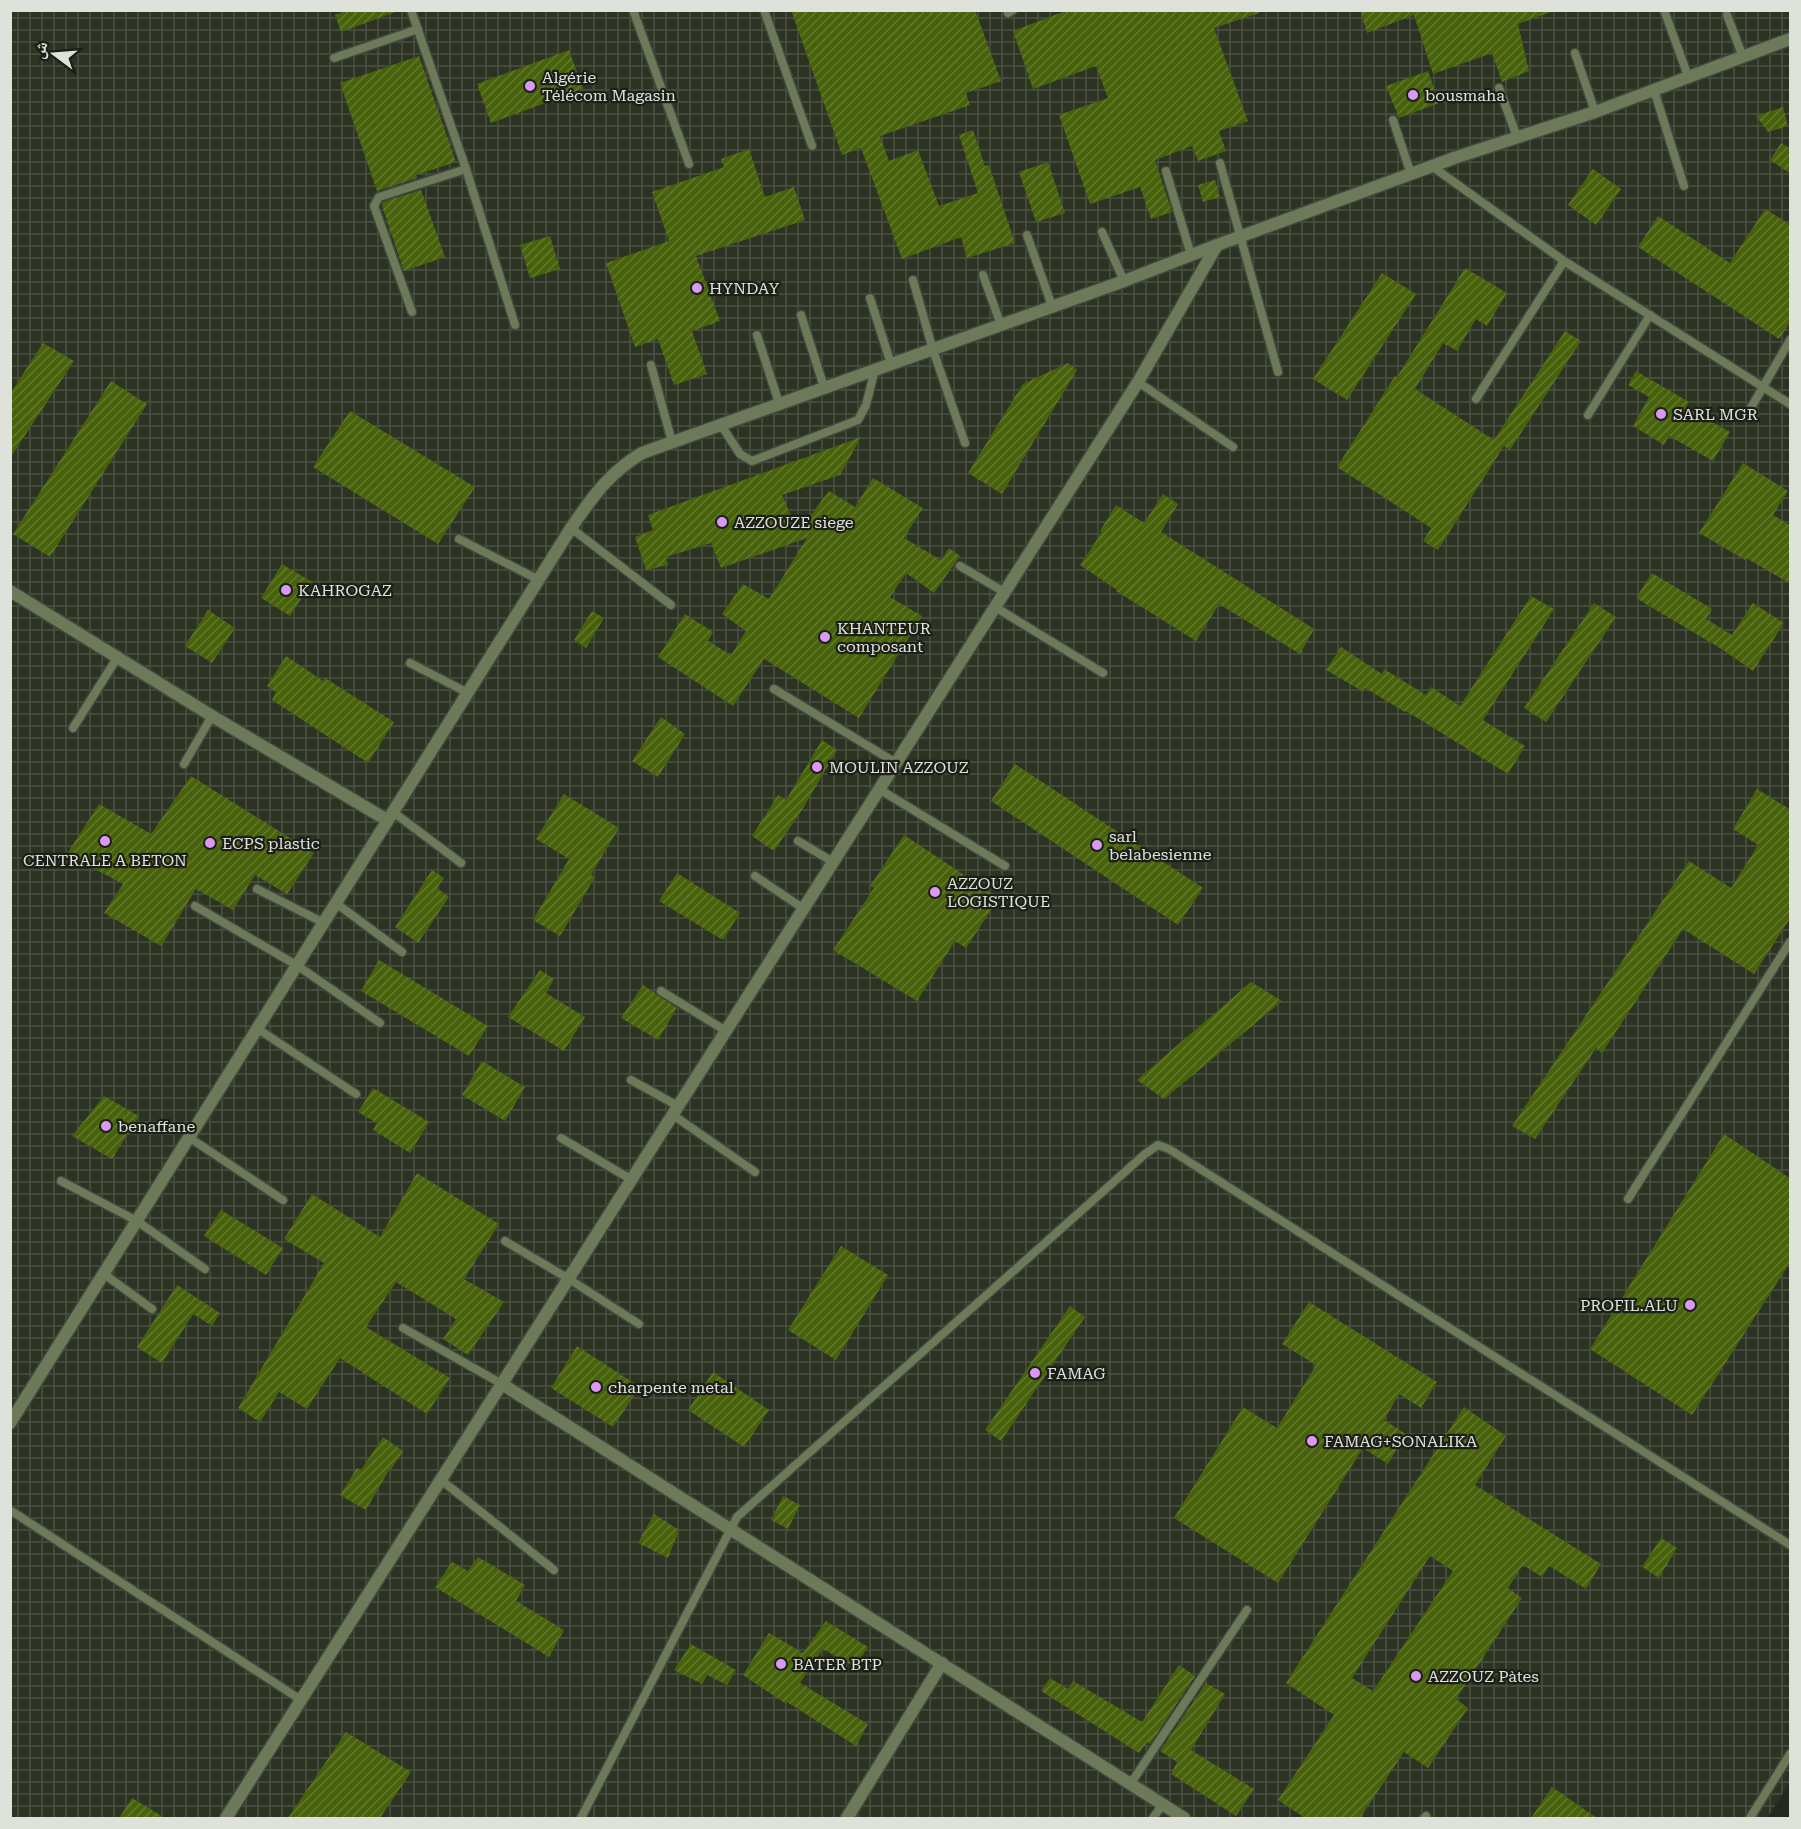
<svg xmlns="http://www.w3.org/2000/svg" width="1801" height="1829" font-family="'Roboto Serif','Noto Naskh Arabic',serif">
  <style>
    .industrial { fill: url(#industrial-grid) }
    .building { fill: url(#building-hatch); fill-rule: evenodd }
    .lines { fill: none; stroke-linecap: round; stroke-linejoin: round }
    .service-casing { stroke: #42473d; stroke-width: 11 }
    .minor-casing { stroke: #42473d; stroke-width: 15 }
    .service { stroke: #6d7a5a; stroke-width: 8 }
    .minor { stroke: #6d7a5a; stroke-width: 12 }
    .poi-dot { fill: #db99f5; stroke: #1b1f16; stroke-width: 2 }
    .labels { text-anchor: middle; stroke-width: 4.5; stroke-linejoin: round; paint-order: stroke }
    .poi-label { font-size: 16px; fill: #dfe2db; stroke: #1b1f16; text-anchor: start }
  </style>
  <defs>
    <pattern id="industrial-grid" width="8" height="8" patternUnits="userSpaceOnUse" patternTransform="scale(1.5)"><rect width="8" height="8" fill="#2c3323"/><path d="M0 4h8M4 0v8" fill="none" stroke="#4a5042"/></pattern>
    <pattern id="building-hatch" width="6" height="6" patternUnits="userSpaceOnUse" patternTransform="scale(1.5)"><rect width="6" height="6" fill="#47620b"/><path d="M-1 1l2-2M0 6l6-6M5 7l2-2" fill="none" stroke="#61782e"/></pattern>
  </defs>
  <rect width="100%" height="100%" fill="#24291f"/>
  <!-- industrial -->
  <path class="industrial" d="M11,11H1790V1782L1767,1818H11Z"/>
  <!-- building -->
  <g class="building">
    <path d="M348,10H395V12L341,32L335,15Z"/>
    <path d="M791,10H975L1001,81L966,93L970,105L880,136L889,161L918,150L939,206L978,193L959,135L973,130L985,166L989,165L1015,243L967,258L961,237L902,259L861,148L842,155Z"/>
    <path d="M1068,10H1259V13L1214,28L1248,121L1219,131L1226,151L1198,161L1192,146L1155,160L1172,212L1151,219L1140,187L1090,204L1059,115L1108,98L1096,66L1033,89L1013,31Z"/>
    <path d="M1360,10H1551V12L1518,24L1529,71L1502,82L1492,53L1433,74L1414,15L1367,33Z"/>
    <path d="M569,50L583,89L491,123L477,84Z"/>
    <path d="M419,56L456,162L416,175L417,178L377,191L340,83Z"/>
    <path d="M1428,71L1439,103L1399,118L1386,86Z"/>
    <path d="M1783,107L1788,126L1768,132L1756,116Z"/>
    <path d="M1781,143L1791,149V174L1770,160Z"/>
    <path d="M749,149L765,197L794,187L805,220L696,256L720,321L692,331L707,374L674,385L658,339L635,347L606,263L669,241L652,192L724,167L721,159Z"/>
    <path d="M1048,162L1065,213L1036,222L1019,172Z"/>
    <path d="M1593,169L1621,189L1596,225L1568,205Z"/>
    <path d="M1215,180L1220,197L1203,202L1198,185Z"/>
    <path d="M421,190L445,257L404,271L382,206L383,202Z"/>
    <path d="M1765,209L1791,225V321L1779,339L1638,247L1658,216L1730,263Z"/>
    <path d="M550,236L560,269L530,278L520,245Z"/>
    <path d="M1465,268L1507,293L1487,326L1476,319L1457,351L1443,343L1415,389L1494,440L1565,331L1581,341L1510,450L1504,446L1438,550L1423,541L1431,528L1337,467L1395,376L1397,377Z"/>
    <path d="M1382,273L1416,294L1347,400L1313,379Z"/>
    <path d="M43,343L74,361L10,458V394Z"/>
    <path d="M1068,363L1077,370L1002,494L968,473L1023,384Z"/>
    <path d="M1636,371L1689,402L1686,407L1730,432L1713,461L1669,436L1664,445L1633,426L1649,397L1628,385Z"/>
    <path d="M111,381L147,404L50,557L13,534Z"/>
    <path d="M350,411L475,487L438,544L313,467Z"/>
    <path d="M861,437L840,475L782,495L798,532L829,491L855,507L873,478L923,508L904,538L941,560L949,548L960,556L934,593L906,573L890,597L922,616L859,718L764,659L733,706L658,657L685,614L713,632L708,641L731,655L746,631L722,614L743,584L769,599L807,538L721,568L711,543L666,557L668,565L646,570L635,537L653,530L648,515Z"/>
    <path d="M1743,463L1788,491L1773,515L1791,526V584L1746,558L1745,560L1699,533Z"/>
    <path d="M1163,494L1178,504L1161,532L1314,629L1300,654L1219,604L1196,641L1116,591L1117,590L1080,565L1102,532L1100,531L1116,505L1144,523Z"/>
    <path d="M282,564L312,582L290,616L261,598Z"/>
    <path d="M1652,573L1712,609L1706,619L1732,635L1753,603L1784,623L1753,671L1723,650L1636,598Z"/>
    <path d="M1531,596L1554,609L1483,720L1525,746L1508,774L1406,711L1405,712L1365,688L1362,691L1326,670L1341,647L1382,674L1384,669L1426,695L1431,687L1460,706Z"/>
    <path d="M1594,603L1616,617L1546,722L1524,708Z"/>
    <path d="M208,610L235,628L212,663L185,646Z"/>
    <path d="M592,611L604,618L586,648L574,640Z"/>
    <path d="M286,656L323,681L325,678L394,722L368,763L272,700L276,692L267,686Z"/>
    <path d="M661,717L685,734L658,777L632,761Z"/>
    <path d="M822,740L837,750L802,810L774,851L752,836L778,795L786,800Z"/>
    <path d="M1015,764L1203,888L1178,925L991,801Z"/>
    <path d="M191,776L314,853L287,894L255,875L233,910L196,889L161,946L104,913L123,884L67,854L99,804L151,834Z"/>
    <path d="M1757,789L1791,810V917L1754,974L1683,929L1602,1053L1596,1048L1535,1139L1512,1126L1689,861L1731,888L1758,845L1733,829Z"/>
    <path d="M564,794L619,828L591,875L595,877L560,936L533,920L569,859L536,839Z"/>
    <path d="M904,835L999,898L966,948L955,941L917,1001L833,950L874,888L870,886Z"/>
    <path d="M432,870L444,878L437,888L449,897L418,943L395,927Z"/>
    <path d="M677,873L740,913L723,940L659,901Z"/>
    <path d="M379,960L488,1026L469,1056L361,991Z"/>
    <path d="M540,970L554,979L546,993L585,1017L564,1051L508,1017Z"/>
    <path d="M1251,982L1282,1001L1164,1099L1137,1080Z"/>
    <path d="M643,985L677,1008L658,1040L621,1018Z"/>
    <path d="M482,1061L525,1087L505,1121L462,1095Z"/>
    <path d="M373,1088L429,1122L410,1153L373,1130L377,1123L358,1112Z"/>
    <path d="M104,1096L139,1116L112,1159L72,1136Z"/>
    <path d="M1724,1134L1791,1179V1261L1692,1415L1590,1349Z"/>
    <path d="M417,1173L499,1224L464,1279L504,1302L468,1355L443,1339L456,1319L396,1282L366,1327L450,1378L427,1414L340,1358L307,1409L279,1392L260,1422L238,1408L324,1263L284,1239L312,1194L380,1237Z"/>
    <path d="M221,1210L283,1248L266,1275L204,1236Z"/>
    <path d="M841,1246L888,1275L836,1360L788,1330Z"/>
    <path d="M177,1285L220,1313L212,1326L193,1314L162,1363L137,1347Z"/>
    <path d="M1309,1302L1437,1382L1421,1408L1399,1394L1384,1420L1406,1434L1388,1464L1363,1448L1278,1583L1174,1518L1243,1407L1277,1428L1316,1365L1282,1344Z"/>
    <path d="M1070,1306L1085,1317L1001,1441L985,1430Z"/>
    <path d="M577,1346L640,1387L613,1427L551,1388Z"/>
    <path d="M713,1372L769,1410L744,1447L688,1410Z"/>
    <path d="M1464,1407L1506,1436L1475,1485L1601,1564L1586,1589L1549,1566L1542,1577L1523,1565L1508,1588L1522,1598L1456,1699L1468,1708L1428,1768L1404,1752L1360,1818H1305L1278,1800L1334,1715L1286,1683ZM1430,1556L1453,1571L1373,1691L1352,1678Z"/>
    <path d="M383,1437L403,1451L390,1471L389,1470L366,1510L340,1495L357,1468L361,1470Z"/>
    <path d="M783,1496L800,1505L788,1529L771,1520Z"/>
    <path d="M654,1514L679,1530L668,1558L638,1543Z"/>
    <path d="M1661,1538L1677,1548L1659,1578L1642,1567Z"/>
    <path d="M478,1557L525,1585L516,1601L564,1630L549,1657L435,1587L452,1562L468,1571Z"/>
    <path d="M826,1621L868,1647L855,1667L823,1649L800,1683L868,1724L856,1746L787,1702L786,1704L743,1675L769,1633L803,1653Z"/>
    <path d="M691,1644L736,1670L727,1685L707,1675L702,1684L674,1670Z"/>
    <path d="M1179,1665L1195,1676L1150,1744L1147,1742L1139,1753L1041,1691L1050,1678L1068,1689L1073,1681L1142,1722Z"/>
    <path d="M1206,1683L1225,1694L1191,1750L1254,1789L1236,1816L1171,1774L1177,1762L1160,1751Z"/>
    <path d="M346,1732L411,1772L380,1818H288Z"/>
    <path d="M1552,1787L1597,1818H1531Z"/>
    <path d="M132,1798L165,1818H119Z"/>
  </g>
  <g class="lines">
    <defs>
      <g id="service">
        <path d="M411,10L466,169L379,197L374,206L412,312"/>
        <path d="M633,10L689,164"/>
        <path d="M764,10L812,146"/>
        <path d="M1664,10L1688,76"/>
        <path d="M1008,13L1013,10"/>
        <path d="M1727,15L1743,57"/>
        <path d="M1575,53L1595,112"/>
        <path d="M334,58L418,29"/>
        <path d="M1499,88L1517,137"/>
        <path d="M1654,90L1684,186"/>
        <path d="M1393,120L1411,174"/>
        <path d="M1220,163L1278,372"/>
        <path d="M1433,167L1564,261L1790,404"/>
        <path d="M466,169L515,325"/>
        <path d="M1166,171L1191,255"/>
        <path d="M1102,232L1124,281"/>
        <path d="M1027,235L1052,306"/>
        <path d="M983,275L1001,325"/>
        <path d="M913,280L933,350L965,443"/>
        <path d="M870,298L891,364"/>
        <path d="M801,315L824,387"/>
        <path d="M757,335L779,403"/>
        <path d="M651,365L672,442"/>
        <path d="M1138,382L1233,447"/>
        <path d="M1476,399L1564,261"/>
        <path d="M1748,413L1790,340"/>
        <path d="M1588,415L1650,315"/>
        <path d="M721,425L740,454L752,461L858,420L866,405L875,369"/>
        <path d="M571,528L671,605"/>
        <path d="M459,539L539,580"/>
        <path d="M960,566L1004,592"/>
        <path d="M995,607L1103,673"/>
        <path d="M410,663L468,693"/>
        <path d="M774,689L896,763"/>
        <path d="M73,728L117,658"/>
        <path d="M184,764L212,716"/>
        <path d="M879,789L1005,866"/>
        <path d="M393,812L461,863"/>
        <path d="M798,841L833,862"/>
        <path d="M755,876L804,909"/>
        <path d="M257,889L324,923"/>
        <path d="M337,904L402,952"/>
        <path d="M195,906L298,966L380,1023"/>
        <path d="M661,991L726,1031"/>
        <path d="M258,1029L356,1094"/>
        <path d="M631,1080L678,1106"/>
        <path d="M673,1115L755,1172"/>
        <path d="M190,1138L283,1200"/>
        <path d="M561,1138L632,1180"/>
        <path d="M61,1181L137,1221L205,1269"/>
        <path d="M1628,1199L1790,942"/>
        <path d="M505,1241L569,1279L639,1324"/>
        <path d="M104,1274L152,1309"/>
        <path d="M403,1328L502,1384"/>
        <path d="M441,1480L554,1570"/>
        <path d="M10,1510L301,1700"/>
        <path d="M1131,1783L1247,1610"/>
        <path d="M581,1818L737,1517L1145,1154L1158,1145L1169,1149L1790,1545"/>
        <path d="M1153,1818L1163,1804"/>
        <path d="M1424,1818L1426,1816"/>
        <path d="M1750,1818L1790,1754"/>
      </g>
      <g id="minor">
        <path d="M10,591L212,716L387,820"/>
        <path d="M502,1384L1184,1818"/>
        <path d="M10,1423L571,528C593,496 609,473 642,453L1124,281L1217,245L1457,157L1595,112L1790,39"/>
        <path d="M226,1818L1138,382L1217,245"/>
        <path d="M847,1818L942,1663"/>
      </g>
    </defs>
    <!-- service casing -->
    <use href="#service" class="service-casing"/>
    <!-- minor casing -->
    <use href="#minor" class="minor-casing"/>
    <!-- service -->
    <use href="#service" class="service"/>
    <!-- minor -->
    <use href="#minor" class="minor"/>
  </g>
  <!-- markers -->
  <g class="poi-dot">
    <circle cx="530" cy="86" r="6"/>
    <circle cx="1413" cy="95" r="6"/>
    <circle cx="697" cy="288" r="6"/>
    <circle cx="1661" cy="414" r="6"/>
    <circle cx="722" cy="522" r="6"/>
    <circle cx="286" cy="590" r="6"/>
    <circle cx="825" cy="637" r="6"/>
    <circle cx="817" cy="767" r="6"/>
    <circle cx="105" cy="841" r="6"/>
    <circle cx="210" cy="843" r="6"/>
    <circle cx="1097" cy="845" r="6"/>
    <circle cx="935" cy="892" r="6"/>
    <circle cx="106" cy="1126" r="6"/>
    <circle cx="1690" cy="1305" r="6"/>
    <circle cx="1035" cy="1373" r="6"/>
    <circle cx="596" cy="1387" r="6"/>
    <circle cx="1312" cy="1441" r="6"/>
    <circle cx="781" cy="1664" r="6"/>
    <circle cx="1416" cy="1676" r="6"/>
  </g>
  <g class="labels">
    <!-- poi labels -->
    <g class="poi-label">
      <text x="542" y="83">Algérie<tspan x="542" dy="18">Télécom Magasin</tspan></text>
      <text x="1425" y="101">bousmaha</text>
      <text x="709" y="294">HYNDAY</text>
      <text x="1673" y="420">SARL MGR</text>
      <text x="734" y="528">AZZOUZE siege</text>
      <text x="298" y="596">KAHROGAZ</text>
      <text x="837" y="634">KHANTEUR<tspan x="837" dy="18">composant</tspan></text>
      <text x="829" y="773">MOULIN AZZOUZ</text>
      <text x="1109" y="842">sarl<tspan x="1109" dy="18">belabesienne</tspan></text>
      <text x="222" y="849">ECPS plastic</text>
      <text x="105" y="866" text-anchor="middle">CENTRALE A BETON</text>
      <text x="947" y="889">AZZOUZ<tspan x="947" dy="18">LOGISTIQUE</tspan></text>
      <text x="118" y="1132">benaffane</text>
      <text x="1678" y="1311" text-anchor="end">PROFIL.ALU</text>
      <text x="1047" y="1379">FAMAG</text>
      <text x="608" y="1393">charpente metal</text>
      <text x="1324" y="1447">FAMAG+SONALIKA</text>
      <text x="793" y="1670">BATER BTP</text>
      <text x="1428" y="1682">AZZOUZ Pàtes</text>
    </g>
  </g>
  <!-- border -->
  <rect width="1801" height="1829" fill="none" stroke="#dfe2db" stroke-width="24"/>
  <!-- north arrow -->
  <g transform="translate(54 54) rotate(286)" stroke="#1b1f16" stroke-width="4.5" paint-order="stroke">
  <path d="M0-4.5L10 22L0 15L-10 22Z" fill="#dfe2db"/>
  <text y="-9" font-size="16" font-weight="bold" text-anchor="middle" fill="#dfe2db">ش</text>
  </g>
</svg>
